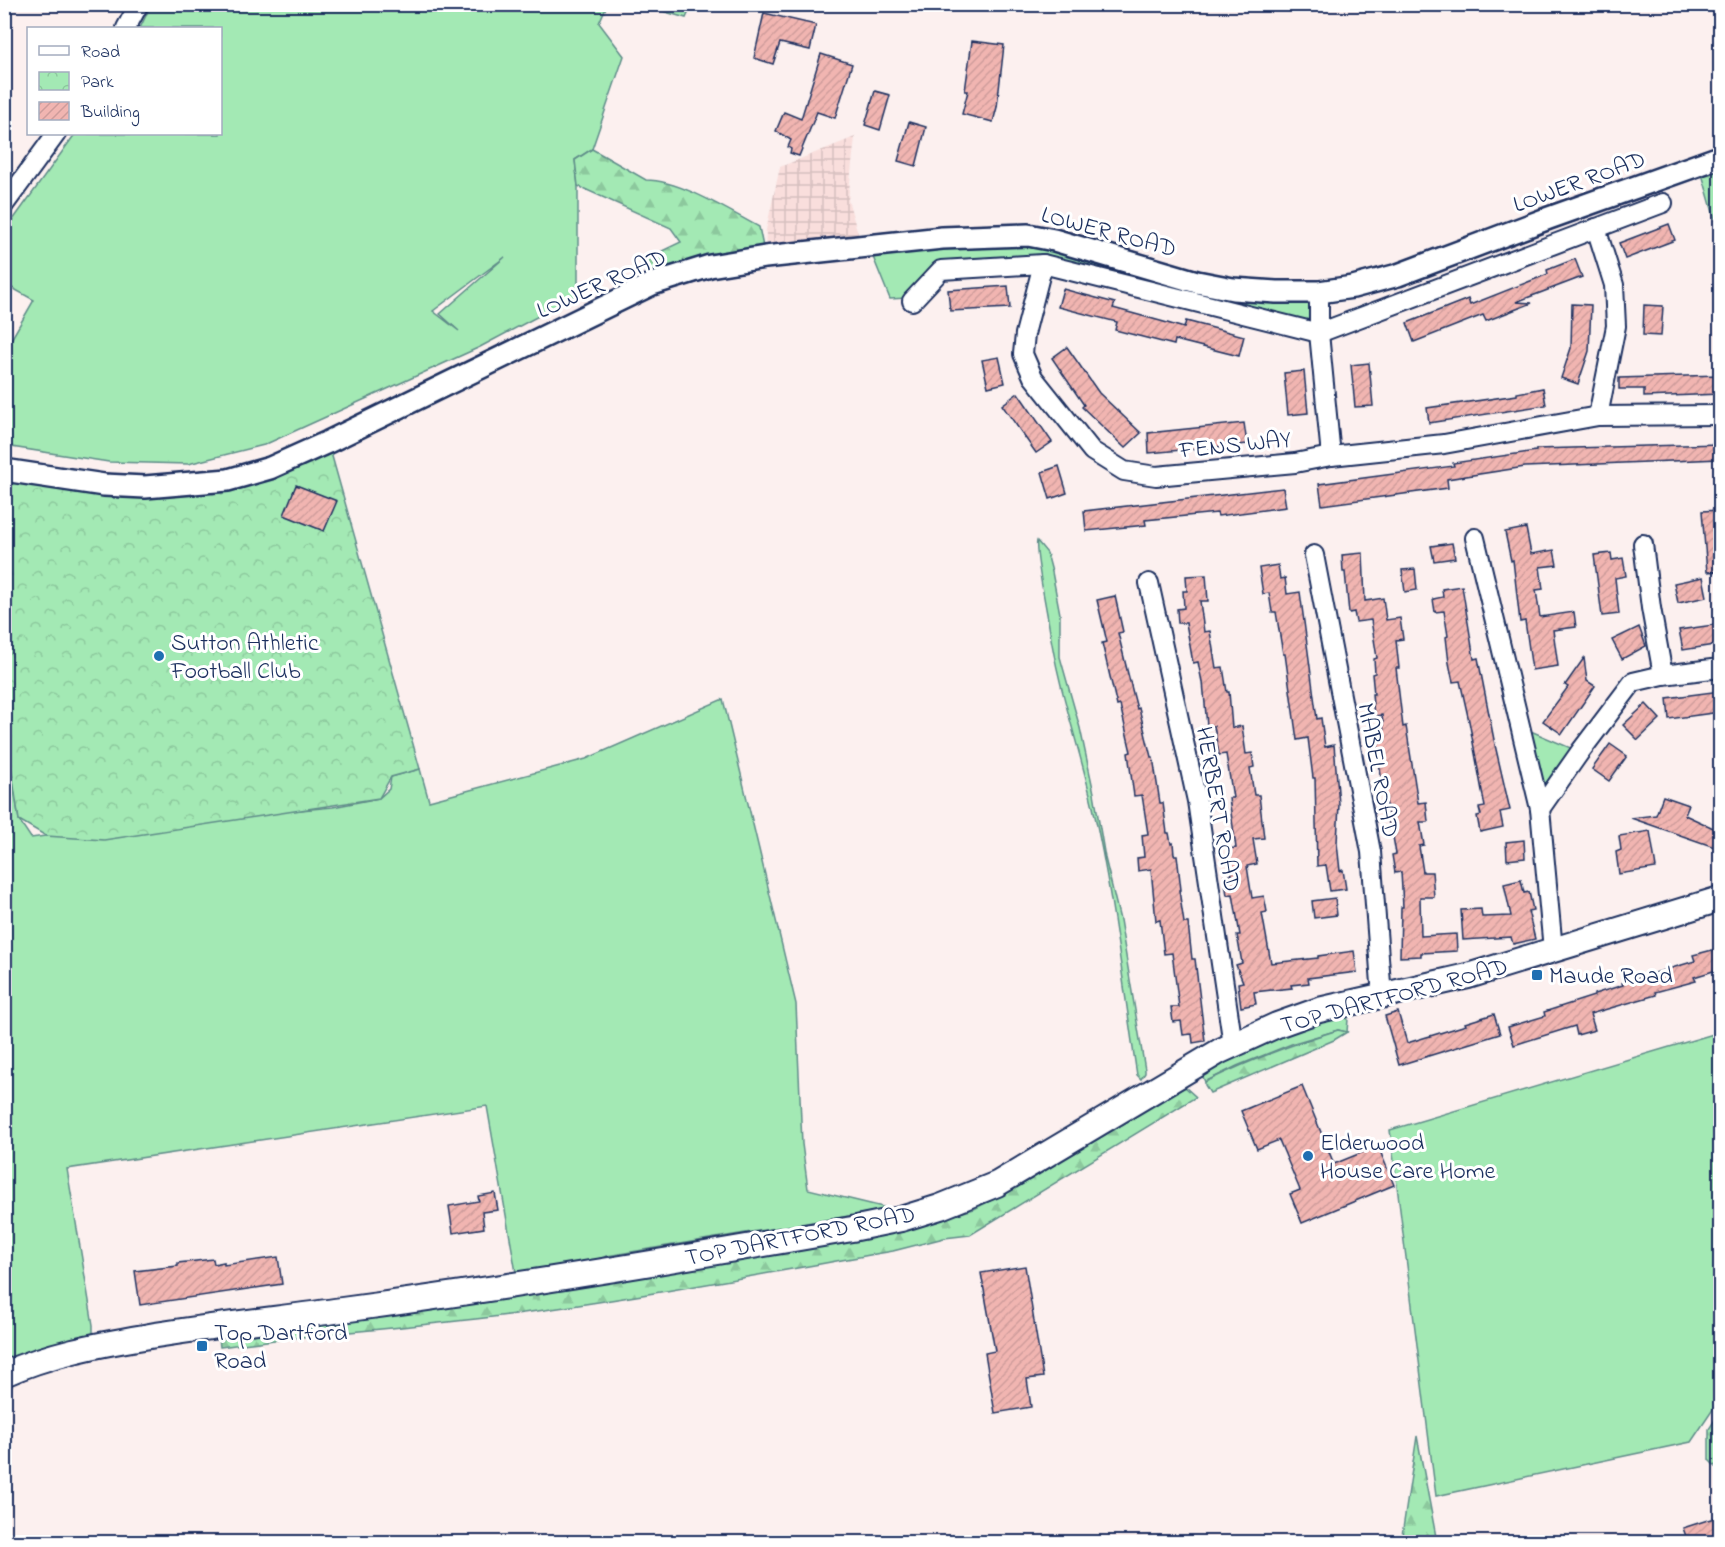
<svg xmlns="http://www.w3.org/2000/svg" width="1725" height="1547" font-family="'Indie Flower',sans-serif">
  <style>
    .industrial { fill: url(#industrial-grid) }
    .green { fill: #a3e9b4; stroke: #5f8c89; stroke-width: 1.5; fill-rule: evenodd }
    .forest { fill: url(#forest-firs); stroke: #5f8c89; stroke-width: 1.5 }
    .park { fill: url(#park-crowns); stroke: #5f8c89; stroke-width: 1.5 }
    .building { fill: url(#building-hatch); stroke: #1b2f5e; stroke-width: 1.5 }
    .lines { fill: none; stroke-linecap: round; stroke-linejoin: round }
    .minor-casing { stroke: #1b2f5e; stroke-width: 22 }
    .tertiary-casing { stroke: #1b2f5e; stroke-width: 26 }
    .secondary-casing { stroke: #1b2f5e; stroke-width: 28 }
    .minor { stroke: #fff; stroke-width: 18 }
    .tertiary { stroke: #fff; stroke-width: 21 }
    .secondary { stroke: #fff; stroke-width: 24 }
    .poi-dot { fill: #1f6fb2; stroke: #fff; stroke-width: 2 }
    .labels { text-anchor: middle; stroke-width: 6; stroke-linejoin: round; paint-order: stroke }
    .street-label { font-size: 24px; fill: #1b2f5e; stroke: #fff }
    .poi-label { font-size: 24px; fill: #1b2f5e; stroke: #fff; text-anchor: start }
  </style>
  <defs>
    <pattern id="industrial-grid" width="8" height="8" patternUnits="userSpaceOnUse" patternTransform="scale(1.5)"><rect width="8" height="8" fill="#f9dedc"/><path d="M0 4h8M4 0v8" fill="none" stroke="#d5bfbf"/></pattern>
    <pattern id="forest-firs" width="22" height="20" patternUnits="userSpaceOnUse" patternTransform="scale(1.5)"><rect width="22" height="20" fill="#a3e9b4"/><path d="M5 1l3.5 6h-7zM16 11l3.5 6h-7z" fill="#8cc89d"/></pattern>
    <pattern id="park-crowns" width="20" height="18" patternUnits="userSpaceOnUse" patternTransform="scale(1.5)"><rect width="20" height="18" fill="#a3e9b4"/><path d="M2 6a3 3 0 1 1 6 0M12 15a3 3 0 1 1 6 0" fill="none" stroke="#8cc89d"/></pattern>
    <pattern id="building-hatch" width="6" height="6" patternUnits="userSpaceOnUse" patternTransform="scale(1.5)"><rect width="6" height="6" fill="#f1b5b1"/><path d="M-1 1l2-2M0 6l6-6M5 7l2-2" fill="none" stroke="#ce9c9b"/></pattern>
  </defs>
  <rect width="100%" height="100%" fill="#fcf0ef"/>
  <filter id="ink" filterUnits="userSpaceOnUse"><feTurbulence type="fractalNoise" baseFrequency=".0167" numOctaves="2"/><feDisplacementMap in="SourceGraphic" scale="12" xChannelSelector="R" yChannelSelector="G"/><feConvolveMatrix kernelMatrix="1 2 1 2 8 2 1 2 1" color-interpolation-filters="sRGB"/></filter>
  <g filter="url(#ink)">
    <!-- industrial -->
    <path class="industrial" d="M855,137L848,200L859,237L765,257L766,230L780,167Z"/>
    <!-- green -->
    <g class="green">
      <path d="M151,5H607L599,23L624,56L592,149L575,160L578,186V295L480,347L264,445L188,464L109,462L5,446V350L34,300L5,284V231L75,134H220V28H140ZM505,257L440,314L459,331L433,311Z"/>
      <path d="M642,5L692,4V5L686,18Z"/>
      <path d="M1006,236L1197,282L1318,292L1319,332L1043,264L931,271L907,298L890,299L869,247Z"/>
      <path d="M1037,541L1047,553L1052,572L1060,614V657L1080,728L1094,793L1105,858L1120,920L1145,1070V1073L1141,1079L1137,1075C1123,985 1113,895 1093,807C1079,746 1058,687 1049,626C1047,610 1034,551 1037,541Z"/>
      <path d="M723,699L796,1004L802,1144L808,1189L891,1209L607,1256L518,1284L487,1106L67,1169L93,1325V1345L5,1373L4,726L19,820L31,838L89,830L333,807L379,798L389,789L391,777L420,769L429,801L586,759Z"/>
      <path d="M1519,726L1580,752L1540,809Z"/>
      <path d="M1341,1016L1348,1019L1347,1032L1338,1030L1294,1043L1237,1066L1205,1082L1201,1072L1283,1033Z"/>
      <path d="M1720,1032V1399L1691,1442L1436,1496L1390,1130Z"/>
    </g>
    <!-- forest -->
    <g class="forest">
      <path d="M592,149L646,180C680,180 729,211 759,227L765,257L652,284L641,261L681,242L671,228L578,186L575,160Z"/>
      <path d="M1720,166V237L1702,174Z"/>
      <path d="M1338,1030L1347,1032L1334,1040L1210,1093L1205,1085V1082C1248,1061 1292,1044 1338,1030Z"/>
      <path d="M1185,1087L1196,1097L970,1235L944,1238L893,1251C762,1274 631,1299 500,1316C407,1328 313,1334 220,1347L218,1331L914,1226L974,1209L1018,1186L1144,1107Z"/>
      <path d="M1720,1412V1471L1709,1460V1429Z"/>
      <path d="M1417,1436L1437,1542H1401Z"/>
    </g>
    <!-- park -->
    <path class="park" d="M328,442L420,769L391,777L379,798L104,840L46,836L19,820L5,725L4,470L186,485Z"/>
    <!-- building -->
    <g class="building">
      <path d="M764,13L816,25L810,50L780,43L773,64L754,58Z"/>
      <path d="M972,41L1004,45L997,107L993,122L962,114L968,91H965Z"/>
      <path d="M821,54L852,64L835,118L817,112L799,156L790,153L791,149L788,147L791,140L776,131L784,112L801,119Z"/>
      <path d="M875,91L890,95L880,130L865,125Z"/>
      <path d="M909,122L926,127L916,166L898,161Z"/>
      <path d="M1669,224L1675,240L1625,259L1619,243Z"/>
      <path d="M1575,259L1582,277L1516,302L1532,303L1486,321L1483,315L1414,342L1407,323L1468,299L1470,305L1548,274L1547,270Z"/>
      <path d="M1008,286L1010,308L950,311L948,290Z"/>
      <path d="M1063,289L1115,303L1113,308L1164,322L1184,328L1186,321L1244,336L1239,356L1175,340L1174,345L1115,330L1117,322L1058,307Z"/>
      <path d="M1572,304L1591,305L1589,351L1578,384L1561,378L1571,348Z"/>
      <path d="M1644,305L1663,306L1661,336L1643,335Z"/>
      <path d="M1067,347L1099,393L1141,433L1125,448L1082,407L1084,405L1052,358Z"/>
      <path d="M999,357L1005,383L988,387L982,360Z"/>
      <path d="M1369,363L1373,406L1355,407L1351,365Z"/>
      <path d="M1304,371L1308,413L1288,415L1284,373Z"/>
      <path d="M1720,375V394L1644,397V389H1619V378Z"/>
      <path d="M1543,388L1546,405L1429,423L1427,408L1517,395V393Z"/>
      <path d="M1018,393L1052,442L1036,453L1002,405Z"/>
      <path d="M1244,423L1247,444L1149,453L1148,433Z"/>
      <path d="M1720,444V459L1525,467L1447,479L1448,488L1322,505L1319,484L1454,466L1453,463L1536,451V449Z"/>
      <path d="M1059,466L1067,493L1050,499L1042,472Z"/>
      <path d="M296,485L337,501L324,531L284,515Z"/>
      <path d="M1283,488L1286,507L1218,516L1217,513L1145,520L1146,525L1086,531L1084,511Z"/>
      <path d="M1720,510V571L1707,572L1702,511Z"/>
      <path d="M1526,528L1531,554L1554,550L1557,565L1540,567L1543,589L1536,590L1540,617L1574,612L1576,627L1553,630L1558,666L1532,670L1525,621L1520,622L1513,560L1511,561L1505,532Z"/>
      <path d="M1452,543L1455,558L1434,561L1431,546Z"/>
      <path d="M1363,553L1365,601L1383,598L1386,620L1400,618L1403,639L1396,640L1399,668H1396L1403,727L1406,726L1418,803L1426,802L1428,822H1420L1424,845L1419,846L1423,872H1432L1434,897H1420L1421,936L1456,934L1457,951L1421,953V956L1400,957L1401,907H1403L1401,872L1395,873L1392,855L1396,854L1391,825H1389L1384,782H1382L1379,762L1378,742L1385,741L1382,715L1374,716L1372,694H1374L1372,674L1375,673L1374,659L1377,658L1371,620L1356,622L1354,612L1349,613L1345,572H1343L1342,555Z"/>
      <path d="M1611,553L1612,560L1623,558L1626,576L1615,578L1619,614L1602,616L1594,555Z"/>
      <path d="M1278,565L1280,579L1285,578L1287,594L1300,592L1317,719L1321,718L1325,747L1334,745L1339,804L1337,843L1340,871L1343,870L1346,889L1330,891L1326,865L1317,866L1315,778H1313L1308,738L1297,740L1285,654H1283L1276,612H1272L1269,593L1263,594L1259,568Z"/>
      <path d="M1415,569L1417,590L1405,592L1402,570Z"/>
      <path d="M1206,575L1208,601H1200L1204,632L1210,631L1216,668L1223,667L1227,692H1229L1232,728L1242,726L1246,754L1252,753L1254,767L1250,768L1254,795H1259L1264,838L1253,839L1257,864L1247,866L1252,898L1264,896L1267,912L1262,913L1271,963L1318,958V956L1354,951L1357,972L1308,978L1309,983L1291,985L1292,988L1254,992L1256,1004L1241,1007L1238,983L1243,982L1236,965L1242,963L1237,935H1240L1233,894L1227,895L1224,876L1232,875L1228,849L1236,848L1229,798H1233L1226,754L1219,755L1214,726H1207L1203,682H1202L1198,662L1193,663L1186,623H1178L1177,609L1184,608L1183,591H1187L1186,576Z"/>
      <path d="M1703,577L1707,597L1678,603L1674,583Z"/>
      <path d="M1462,586L1474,659L1478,658L1495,745L1510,810L1500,812L1503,827L1480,832L1477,816L1481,815L1479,808L1485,807L1469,721L1460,681L1453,682L1449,663L1446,637L1448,636L1444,611L1435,612L1433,599L1443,597L1442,589Z"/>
      <path d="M1115,596L1123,632L1118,633L1128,674L1137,709L1139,708L1151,757H1153L1160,803H1163L1167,833H1169L1171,844L1173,843L1174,855H1177L1181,890H1179L1184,923H1188L1192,959H1195L1205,1041L1193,1043L1192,1034L1183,1035L1181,1021L1173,1022L1171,1007H1179L1172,953L1164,954L1160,920L1156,921L1151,869L1138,871L1137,858L1144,857L1142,835L1148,834L1142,795L1134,796L1128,753L1131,752L1120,705L1117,706L1102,643L1107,642L1097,600Z"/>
      <path d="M1720,624V644L1683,650L1679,630Z"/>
      <path d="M1639,627L1646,646L1622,659L1612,640Z"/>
      <path d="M1584,658L1587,681L1595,686L1562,734L1543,721L1568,687L1565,685Z"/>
      <path d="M1720,691V712L1669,719L1667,698Z"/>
      <path d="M1646,704L1660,719L1638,740L1623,725Z"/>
      <path d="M1610,744L1627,756L1609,781L1592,769Z"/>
      <path d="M1663,796L1689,805L1685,815L1720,831V849L1631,818L1656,815Z"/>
      <path d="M1650,831L1656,868L1619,874L1616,852L1621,850L1619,836Z"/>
      <path d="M1524,840L1525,858L1507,860L1506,842Z"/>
      <path d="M1521,880L1524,893L1529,892L1533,910L1528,911L1535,939L1513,944L1511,937L1463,940L1461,910L1481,909L1482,917L1511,916L1504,884Z"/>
      <path d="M1335,898L1337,915L1314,918L1312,901Z"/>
      <path d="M1720,948V969L1694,977L1696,981L1655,992L1656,995L1590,1014L1595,1030L1577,1035L1575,1026L1514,1045L1508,1027L1545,1016L1544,1012L1594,996V994L1623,985L1622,983L1695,961L1693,955Z"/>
      <path d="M1398,1012L1407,1043L1466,1025L1465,1023L1494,1014L1500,1034L1399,1065L1385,1016Z"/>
      <path d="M1302,1086L1334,1164L1378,1146L1394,1185L1302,1223L1290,1194L1300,1190L1279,1140L1257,1149L1241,1111Z"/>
      <path d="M495,1193L498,1210L482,1212L484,1228L453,1233L449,1206L479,1201L478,1196Z"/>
      <path d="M278,1257L282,1284L140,1305L135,1271L178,1266V1263L196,1261L213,1259L214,1264L224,1262V1265Z"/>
      <path d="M1025,1266L1043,1377L1027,1379L1031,1407L995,1413L985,1353L995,1351L981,1273Z"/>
      <path d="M1720,1516V1542H1688L1683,1528Z"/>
    </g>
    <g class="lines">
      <defs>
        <g id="minor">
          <path d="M126,28L139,4"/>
          <path d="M4,205L56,134"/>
          <path d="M1596,228L1614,285L1616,326L1598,416"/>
          <path d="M1043,264L1025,334L1023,354L1033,377L1092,451L1124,471L1156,476L1295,463L1331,456L1444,444L1598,416L1720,415"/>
          <path d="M1319,292V333L1331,456"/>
          <path d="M912,301L941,270L1043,264L1319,333L1663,203"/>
          <path d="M1475,538L1540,809L1553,950"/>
          <path d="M1643,544L1651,608L1663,675"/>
          <path d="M1314,555L1371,852L1382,997"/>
          <path d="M1149,583L1197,801L1233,1045"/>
          <path d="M1540,809L1580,752L1633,682L1663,675L1720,668"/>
        </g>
        <path id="tertiary" d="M4,470L104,485L145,487L228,480L270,468L328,442L652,284L710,266L765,257L942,238L1028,235L1054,240L1197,282L1233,289L1276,292H1319L1353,287L1398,275L1549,218L1720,157"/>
        <path id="secondary" d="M4,1374C49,1354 96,1345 144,1337C210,1326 276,1319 342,1310C513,1287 683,1258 852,1229L901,1219L940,1207L997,1184L1220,1051L1277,1025L1319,1010L1468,976L1720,899"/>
      </defs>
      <!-- minor casing -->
      <use href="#minor" class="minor-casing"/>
      <!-- tertiary casing -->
      <use href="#tertiary" class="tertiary-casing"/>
      <!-- secondary casing -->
      <use href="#secondary" class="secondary-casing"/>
      <!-- minor -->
      <use href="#minor" class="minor"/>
      <!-- tertiary -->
      <use href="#tertiary" class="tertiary"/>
      <!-- secondary -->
      <use href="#secondary" class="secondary"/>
    </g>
  </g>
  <!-- markers -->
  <g class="poi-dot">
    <circle cx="159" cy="656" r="6"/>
    <rect x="1531" y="969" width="12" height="12" rx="3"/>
    <circle cx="1308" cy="1156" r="6"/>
    <rect x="196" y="1340" width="12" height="12" rx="3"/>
  </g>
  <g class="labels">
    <!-- street labels -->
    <g class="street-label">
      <text transform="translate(1579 181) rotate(-20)" y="8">LOWER ROAD</text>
      <text transform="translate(1109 231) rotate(15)" y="8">LOWER ROAD</text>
      <text transform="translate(601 283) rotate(-24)" y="8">LOWER ROAD</text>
      <text transform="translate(1235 444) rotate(-6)" y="8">FENS WAY</text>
      <text transform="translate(1379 770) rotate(79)" y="8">MABEL ROAD</text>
      <text transform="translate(1219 809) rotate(80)" y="8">HERBERT ROAD</text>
      <text transform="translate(1394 995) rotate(-15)" y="8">TOP DARTFORD ROAD</text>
      <text transform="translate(800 1235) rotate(-11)" y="8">TOP DARTFORD ROAD</text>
    </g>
    <!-- poi labels -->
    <g class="poi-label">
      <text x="171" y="650">Sutton Athletic<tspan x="171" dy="28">Football Club</tspan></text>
      <text x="1549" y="983">Maude Road</text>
      <text x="1320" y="1150">Elderwood<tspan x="1320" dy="28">House Care Home</tspan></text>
      <text x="214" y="1340">Top Dartford<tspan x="214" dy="28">Road</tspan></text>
    </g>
  </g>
  <!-- margin -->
  <rect width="1725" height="1547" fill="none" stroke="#fff" stroke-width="24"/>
  <rect x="12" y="12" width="1701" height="1523" fill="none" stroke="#1b2f5e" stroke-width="2" filter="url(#ink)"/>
  <!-- legend -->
  <rect x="27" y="27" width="195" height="108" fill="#ffffff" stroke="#a4acbf" stroke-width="1.5"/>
  <rect x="39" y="46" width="30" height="9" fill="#ffffff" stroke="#a4acbf" stroke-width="1.5"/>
  <text x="81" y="57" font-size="18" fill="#1b2f5e">Road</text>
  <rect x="39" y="72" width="30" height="18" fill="url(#park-crowns)" stroke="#a4acbf" stroke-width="1.5"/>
  <text x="81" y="87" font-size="18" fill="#1b2f5e">Park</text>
  <rect x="39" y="102" width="30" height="18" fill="url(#building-hatch)" stroke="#a4acbf" stroke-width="1.5"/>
  <text x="81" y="117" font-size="18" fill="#1b2f5e">Building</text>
</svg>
